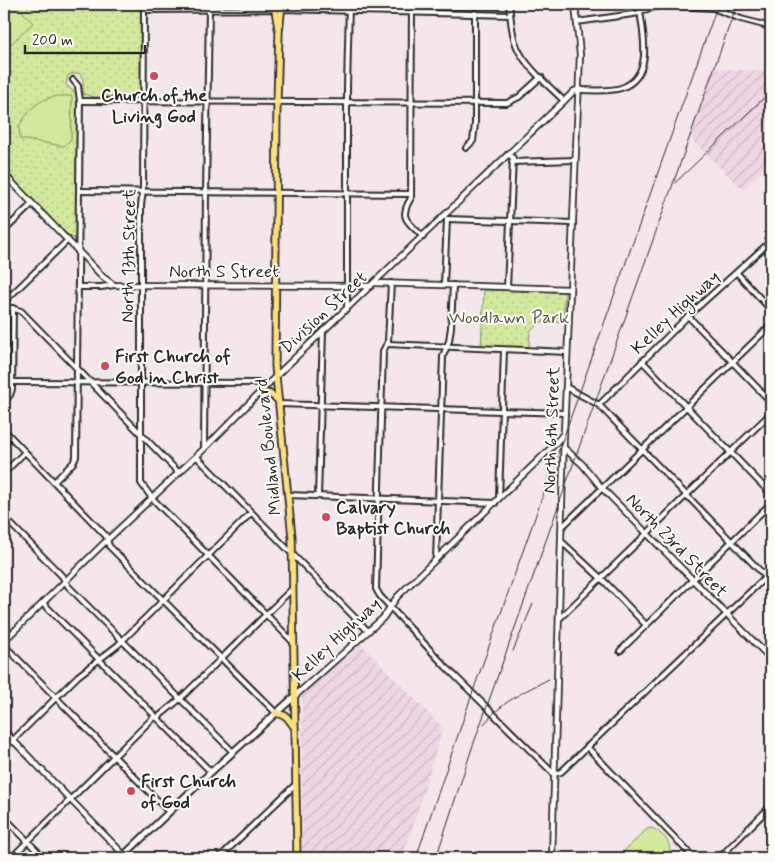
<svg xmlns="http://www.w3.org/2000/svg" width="775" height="862" font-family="Mynerve,sans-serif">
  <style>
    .industrial { fill: url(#industrial-furrows) }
    .grass { fill: url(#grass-dots); stroke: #7e8a64 }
    .pitch { fill: #d1e89d; stroke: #7e8a64 }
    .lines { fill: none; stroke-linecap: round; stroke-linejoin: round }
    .minor-casing { stroke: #2b2b2b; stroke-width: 8 }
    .tertiary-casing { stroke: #2b2b2b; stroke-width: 8 }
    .secondary-casing { stroke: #2b2b2b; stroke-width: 9 }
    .primary-casing { stroke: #2b2b2b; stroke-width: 9 }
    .minor { stroke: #fdfcf7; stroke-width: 4 }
    .tertiary { stroke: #fdfcf7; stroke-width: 4.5 }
    .secondary { stroke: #fdfcf7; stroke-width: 5 }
    .primary { stroke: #fedf80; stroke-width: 5.5 }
    .rail { stroke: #2b2b2b; stroke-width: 1 }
    .poi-dot { fill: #d1495b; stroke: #fdfcf7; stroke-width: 2 }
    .labels { text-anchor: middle; stroke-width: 4; stroke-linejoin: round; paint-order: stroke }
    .poi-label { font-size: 18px; font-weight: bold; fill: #2b2b2b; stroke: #fdfcf7; text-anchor: start }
    .street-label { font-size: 18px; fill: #2b2b2b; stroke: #fdfcf7 }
    .park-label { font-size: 18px; fill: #545a48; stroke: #fdfcf7 }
  </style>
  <defs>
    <pattern id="industrial-furrows" width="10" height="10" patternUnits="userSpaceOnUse" patternTransform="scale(1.25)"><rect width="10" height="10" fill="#efd6e4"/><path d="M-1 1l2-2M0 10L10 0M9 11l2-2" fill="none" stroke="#cdb8c4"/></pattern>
    <pattern id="grass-dots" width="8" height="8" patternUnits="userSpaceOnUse" patternTransform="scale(1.25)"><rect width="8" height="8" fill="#d1e89d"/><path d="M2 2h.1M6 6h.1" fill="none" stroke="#b4c787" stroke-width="1.8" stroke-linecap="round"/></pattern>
  </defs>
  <rect width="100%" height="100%" fill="#f5e6ec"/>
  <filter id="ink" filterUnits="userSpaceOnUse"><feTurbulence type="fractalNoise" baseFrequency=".02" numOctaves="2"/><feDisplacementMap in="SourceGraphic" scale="10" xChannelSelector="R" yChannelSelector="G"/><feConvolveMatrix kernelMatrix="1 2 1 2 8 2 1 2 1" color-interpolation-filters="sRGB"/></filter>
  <g filter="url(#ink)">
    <!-- industrial -->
    <g class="industrial">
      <path d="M712,69L771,71V162L743,190L689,137Z"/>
      <path d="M359,642L443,728L403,858H302V695Z"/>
    </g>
    <!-- grass -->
    <g class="grass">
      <path d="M4,4H136L141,13L140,97H94L83,94V79L79,73L68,75L66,85L77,94L75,239C56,230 18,185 4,168Z"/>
      <path d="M484,290L565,292L563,322L543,321L530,331L529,347H481Z"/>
    </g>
    <!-- pitch -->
    <g class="pitch">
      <path d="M4,4H15L33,23L4,50Z"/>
      <path d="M59,96H72L71,139L64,146L20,139L19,126C31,108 37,99 59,96Z"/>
      <path d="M652,828C664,834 677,847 665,858H617L647,829Z"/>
    </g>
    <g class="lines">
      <defs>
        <g id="minor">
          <path d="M142,4L144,10L143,191L141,205V483L152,498L293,642"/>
          <path d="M412,4L411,198C398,219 408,221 423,237"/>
          <path d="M509,4C511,18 511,34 517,47C525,66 549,86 564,101"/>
          <path d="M144,10L282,9L510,15"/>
          <path d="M640,11L663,5L713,8L741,19L771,27"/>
          <path d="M723,11L726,4"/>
          <path d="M577,22L640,13"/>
          <path d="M579,90C592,90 608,92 621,88C656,76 642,30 639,4"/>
          <path d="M80,101L507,103L519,97L541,77"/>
          <path d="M466,148L473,141L475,124V13"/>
          <path d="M512,162L575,160"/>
          <path d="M79,191L411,194"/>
          <path d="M447,219L573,223"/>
          <path d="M4,231L32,204"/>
          <path d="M737,273L771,310"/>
          <path d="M391,283L388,342L383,351L376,589L380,596L446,667L554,774L561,772L771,572"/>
          <path d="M444,285L447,219"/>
          <path d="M78,287H101L114,285"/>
          <path d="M507,287L513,158L508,154"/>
          <path d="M4,302L68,240"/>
          <path d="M4,306L21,311L179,473"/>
          <path d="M347,308V88L349,4"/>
          <path d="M688,316L771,402"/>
          <path d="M388,344L567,352"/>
          <path d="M642,361L771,494"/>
          <path d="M12,382L260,383L267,386"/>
          <path d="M566,387L599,405L766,577"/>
          <path d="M4,402L10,395L12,389L13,308"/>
          <path d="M279,404L565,413"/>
          <path d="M599,405L688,316L771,241"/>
          <path d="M4,430L106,536L109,546L276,713"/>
          <path d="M204,449L206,193L209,9"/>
          <path d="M197,457L368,631"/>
          <path d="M4,473L25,452"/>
          <path d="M54,482L73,463L76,457L80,101L78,86L73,80"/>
          <path d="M288,495L495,503"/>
          <path d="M318,496L323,331"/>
          <path d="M499,498L504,350"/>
          <path d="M4,517L62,576L68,586L233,752"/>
          <path d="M562,527L771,325"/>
          <path d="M562,542L606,583L646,625"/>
          <path d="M436,559L443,356L449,341L451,327L453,285"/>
          <path d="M43,603L211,772"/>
          <path d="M559,619L771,413"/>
          <path d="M4,645L169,812"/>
          <path d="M620,651L771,503"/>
          <path d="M157,718L180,699L293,588"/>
          <path d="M587,747L694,858"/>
          <path d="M4,749L78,676L118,645L251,513"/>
          <path d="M4,817L44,858"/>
          <path d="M11,858L155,716"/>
          <path d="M219,858L295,785"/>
          <path d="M719,858L771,806"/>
        </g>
        <g id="tertiary">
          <path d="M4,174L103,277L114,285L371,286"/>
          <path d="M374,283L570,289"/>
          <path d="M564,448L582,464L602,488L771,659"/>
          <path d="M4,641L103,544L204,449L276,376L564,101L574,91L579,90"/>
          <path d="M296,695L383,618L397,597L554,445L564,433"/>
          <path d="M4,731L127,858"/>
          <path d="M552,858L564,433L580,55L575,4"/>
        </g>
        <path id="secondary" d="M121,858L211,772L295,696"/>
        <g id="primary">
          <path d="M274,4L278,28"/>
          <path d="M282,4L279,32L277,102L275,366L292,537L297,858"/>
          <path d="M261,392L270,394L278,400"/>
          <path d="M276,713L286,716L295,728"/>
        </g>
      </defs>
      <!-- minor casing -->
      <use href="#minor" class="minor-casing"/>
      <!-- tertiary casing -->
      <use href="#tertiary" class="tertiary-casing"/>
      <!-- secondary casing -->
      <use href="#secondary" class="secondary-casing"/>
      <!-- primary casing -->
      <use href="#primary" class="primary-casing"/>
      <!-- minor -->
      <use href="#minor" class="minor"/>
      <!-- tertiary -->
      <use href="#tertiary" class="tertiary"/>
      <!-- secondary -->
      <use href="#secondary" class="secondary"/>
      <!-- primary -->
      <use href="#primary" class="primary"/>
      <!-- rail -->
      <g class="rail">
        <path d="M675,183L771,91"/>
        <path d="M513,651L533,604"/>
        <path d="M484,724C503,701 523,692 549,679"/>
        <path d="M416,858L472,694L718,4"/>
        <path d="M436,858L471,751L737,4"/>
      </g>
    </g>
  </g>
  <!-- markers -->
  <g class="poi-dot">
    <circle cx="154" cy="76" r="5"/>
    <circle cx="105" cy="366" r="5"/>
    <circle cx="326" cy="517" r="5"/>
    <circle cx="131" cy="791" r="5"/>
  </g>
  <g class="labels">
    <!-- poi labels -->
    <g class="poi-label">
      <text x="154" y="101" text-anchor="middle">Church of the<tspan x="154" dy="21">Living God</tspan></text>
      <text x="115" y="362">First Church of<tspan x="115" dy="21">God in Christ</tspan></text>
      <text x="336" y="513">Calvary<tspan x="336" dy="21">Baptist Church</tspan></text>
      <text x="141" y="787">First Church<tspan x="141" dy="21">of God</tspan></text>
    </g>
    <!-- street labels -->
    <g class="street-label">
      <text transform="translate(128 256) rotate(-89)" y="6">North 13th Street</text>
      <text x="224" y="277">North S Street</text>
      <text transform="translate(323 312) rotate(-43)" y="6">Division Street</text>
      <text transform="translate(675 312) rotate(-43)" y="6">Kelley Highway</text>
      <text transform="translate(551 430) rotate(-88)" y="6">North 6th Street</text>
      <text transform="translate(268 447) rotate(-96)" y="6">Midland Boulevard</text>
      <text transform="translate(677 545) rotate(46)" y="6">North 23rd Street</text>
      <text transform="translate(336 639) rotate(-43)" y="6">Kelley Highway</text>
    </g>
    <!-- park labels -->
    <g class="park-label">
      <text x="509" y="323">Woodlawn Park</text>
    </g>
  </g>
  <!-- margin -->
  <rect width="775" height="862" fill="none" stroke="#fdfcf7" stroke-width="20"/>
  <rect x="10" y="10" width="755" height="842" fill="none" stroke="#2b2b2b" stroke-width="2" filter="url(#ink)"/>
  <!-- scale -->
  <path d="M25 45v8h120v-8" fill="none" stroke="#2b2b2b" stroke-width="2.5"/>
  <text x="32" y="45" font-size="15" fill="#2b2b2b" stroke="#fdfcf7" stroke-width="4" paint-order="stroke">200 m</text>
</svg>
